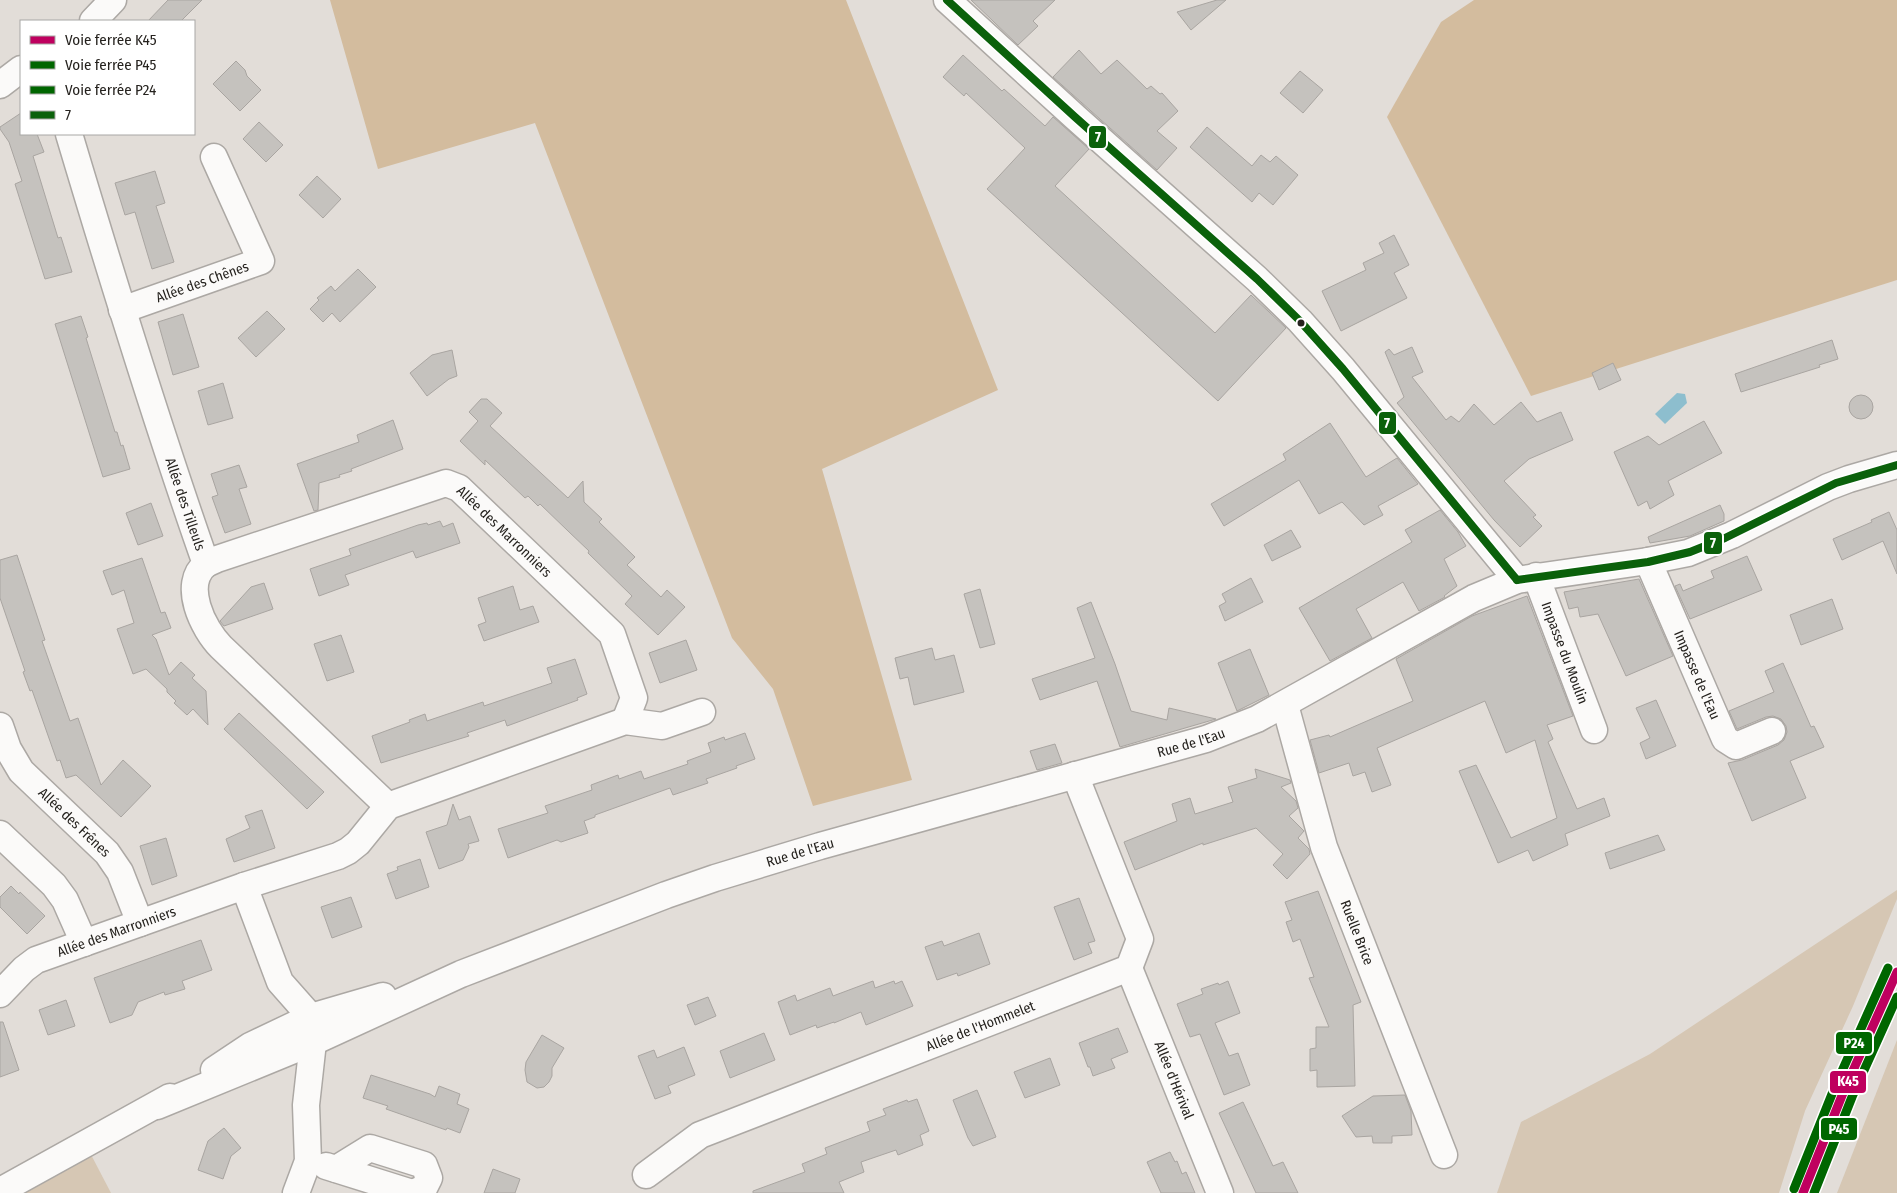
<svg xmlns="http://www.w3.org/2000/svg" width="1897" height="1193" font-family="'Fira Sans Condensed',sans-serif">
  <style>
    .green { fill: #d6c7b4 }
    .forest { fill: #d3bc9e }
    .water { fill: #8dbece }
    .building { fill: #c5c2be; stroke: #a9a5a1 }
    .lines { fill: none; stroke-linecap: round; stroke-linejoin: round }
    .minor-casing { stroke: #aca8a4; stroke-width: 29 }
    .minor { stroke: #fbfaf9; stroke-width: 26 }
    .bus-1-casing { stroke: #fff; stroke-width: 11 }
    .bus-1 { stroke: #0b610b; stroke-width: 8 }
    .rail-1-casing { stroke: #fff; stroke-width: 12 }
    .rail-2-casing { stroke: #fff; stroke-width: 12 }
    .rail-3-casing { stroke: #fff; stroke-width: 12 }
    .rail-1 { stroke: #bf005f; stroke-width: 9 }
    .rail-2 { stroke: #060; stroke-width: 9 }
    .rail-3 { stroke: #060; stroke-width: 9 }
    .bus-dot { fill: #25221e; stroke: #fff; stroke-width: 2 }
    .labels { text-anchor: middle; stroke-width: 5; stroke-linejoin: round; paint-order: stroke }
    .street-label { font-size: 14px; fill: #25221e; stroke: #fff }
    .line-badge { stroke: #fff; stroke-width: 2 }
    .badge-label { font-size: 14px; text-anchor: middle; font-weight: bold; fill: #fff }
  </style>
  <rect width="100%" height="100%" fill="#e2ddd8"/>
  <!-- green -->
  <g class="green">
    <path d="M1897,890V899L1853,1006L1805,1111L1779,1193H1497L1521,1122L1650,1054Z"/>
    <path d="M1897,1040V1193H1837Z"/>
    <path d="M87,1147L111,1193H18Z"/>
  </g>
  <!-- forest -->
  <g class="forest">
    <path d="M330,0H846L998,390L822,469L912,780L813,806L773,689L732,638L535,123L378,169Z"/>
    <path d="M1474,0H1897V280L1531,396L1387,117L1441,22Z"/>
  </g>
  <!-- water -->
  <path class="water" d="M1677,393L1685,394L1687,403L1665,424L1655,414Z"/>
  <!-- building -->
  <g class="building">
    <path d="M168,0H202L181,21H148Z"/>
    <path d="M971,0H1055L1033,21L1038,26L1018,45Z"/>
    <path d="M1217,0H1226L1191,30L1177,12Z"/>
    <path d="M1079,50L1101,74L1117,60L1147,89L1151,86L1160,94L1162,93L1178,111L1157,131L1177,148L1157,170L1053,77Z"/>
    <path d="M963,55L1002,91L1004,89L1045,126L1053,117L1089,149L1055,186L1215,333L1251,295L1286,328L1218,401L987,189L1025,148L966,93L964,96L943,77Z"/>
    <path d="M236,61L245,70L247,76L261,90L240,111L213,84Z"/>
    <path d="M1300,71L1323,90L1303,113L1280,93Z"/>
    <path d="M21,113V134H37L44,152L33,156L58,238L61,237L72,272L45,279L15,184L22,181L9,142L0,129V127Z"/>
    <path d="M259,122L283,145L266,162L243,139Z"/>
    <path d="M1207,127L1252,166L1261,155L1270,162L1276,156L1298,175L1273,205L1259,193L1252,202L1190,147Z"/>
    <path d="M155,171L165,203L156,206L174,262L152,269L135,212L125,215L115,183Z"/>
    <path d="M317,176L341,199L323,218L299,195Z"/>
    <path d="M1394,235L1409,265L1394,273L1407,298L1341,331L1322,291L1366,270L1363,263L1384,253L1379,243Z"/>
    <path d="M358,269L376,287L340,322L332,313L323,322L310,309L319,300L317,298L331,286L335,291Z"/>
    <path d="M267,311L285,329L256,357L238,338Z"/>
    <path d="M183,314L199,367L173,375L158,322Z"/>
    <path d="M81,316L88,337L86,338L115,432H117L121,446L123,445L130,469L103,477L55,324Z"/>
    <path d="M1832,340L1838,359L1819,365L1820,367L1741,392L1735,374Z"/>
    <path d="M1412,347L1423,372L1412,377L1446,420L1451,416L1459,422L1474,404L1494,425L1521,402L1537,422L1561,412L1573,440L1529,459L1504,481L1536,515L1533,517L1542,526L1520,547L1494,520L1397,403L1404,397L1385,352L1389,349L1394,355Z"/>
    <path d="M452,350L457,376L449,379L427,396L410,373L432,355Z"/>
    <path d="M1613,363L1621,380L1599,390L1592,373Z"/>
    <path d="M223,383L233,418L208,425L198,391Z"/>
    <circle cx="1861" cy="407" r="12"/>
    <path d="M481,399H487L502,413L490,426L568,498L583,481L584,502L602,519L599,522L635,557L627,565L661,597L667,590L685,607L658,635L625,604L632,596L588,553L589,551L568,531L540,504L538,506L528,496L525,498L485,460V465L460,441L478,421L469,412Z"/>
    <path d="M393,420L403,449L351,469L352,471L339,475L340,477L319,483L318,510L314,511L297,464L359,442L357,435Z"/>
    <path d="M1704,421L1722,453L1668,481L1674,495L1650,509L1647,501L1638,506L1614,452L1648,436L1659,445Z"/>
    <path d="M1330,423L1366,477L1397,458L1418,484L1378,506L1383,515L1364,525L1342,502L1319,514L1299,480L1224,526L1211,504L1286,460L1283,454Z"/>
    <path d="M239,465L247,487L239,489L251,524L225,533L212,497L218,495L211,474Z"/>
    <path d="M151,503L163,536L138,545L126,513Z"/>
    <path d="M1720,505L1724,514V521L1690,536L1650,543L1648,537Z"/>
    <path d="M1440,510L1458,532L1466,546L1444,559L1457,586L1444,596L1445,597L1419,611L1403,582L1356,609L1372,638L1330,661L1299,608L1412,542L1405,530Z"/>
    <path d="M1889,512L1897,530V574L1883,541L1842,560L1833,539L1872,522L1871,520Z"/>
    <path d="M440,521L443,527L453,523L460,543L416,558L413,551L345,575L349,585L319,596L310,569L351,555L349,549L418,525L427,523L428,525Z"/>
    <path d="M1291,530L1301,547L1272,561L1264,545Z"/>
    <path d="M17,555L45,640L42,641L70,721L78,718L101,785L123,760L151,786L121,817L76,775L66,778L60,760L57,761L32,690L30,691L23,672L25,671L0,598V560Z"/>
    <path d="M1747,556L1762,590L1690,619L1675,586L1680,584L1683,591L1714,578L1711,571Z"/>
    <path d="M142,558L161,613L165,612L171,628L152,635L156,639L169,675L181,662L195,675L192,678L206,691L208,725L193,709L187,715L174,703L176,701L167,692V689L146,669L133,674L117,629L134,623L124,590L112,595L103,571Z"/>
    <path d="M1251,578L1263,602L1225,621L1219,606L1226,602L1222,594Z"/>
    <path d="M1639,579L1673,656L1626,676L1598,614L1580,617L1578,607L1569,609L1564,592Z"/>
    <path d="M264,583L273,609L224,626L220,621L251,587Z"/>
    <path d="M513,586L520,610L533,606L539,622L484,641L478,625L486,622L478,598Z"/>
    <path d="M980,589L995,644L980,648L964,594Z"/>
    <path d="M1527,596L1573,716L1547,725L1553,739L1548,742L1577,809L1604,798L1610,816L1565,834L1568,845L1533,861L1528,850L1498,863L1459,771L1476,765L1511,838L1557,818L1535,740L1506,753L1485,701L1377,748L1391,785L1372,792L1365,772L1353,776L1349,763L1319,773L1310,740L1329,735L1330,737L1413,701L1396,659L1472,616Z"/>
    <path d="M1832,599L1843,629L1801,645L1790,615Z"/>
    <path d="M1091,602L1115,664L1131,711L1167,720L1169,708L1216,719L1120,747L1097,681L1040,700L1032,679L1095,658L1077,608Z"/>
    <path d="M341,635L354,672L327,681L314,644Z"/>
    <path d="M686,640L697,670L660,683L649,653Z"/>
    <path d="M932,648L935,660L954,655L964,692L914,705L908,677L900,679L895,658Z"/>
    <path d="M1250,649L1269,695L1237,711L1218,663Z"/>
    <path d="M575,659L587,694L577,698L578,700L507,726L505,720L467,733L469,736L381,763L372,736L410,722L409,720L425,714L427,721L483,702L484,706L552,683L547,668Z"/>
    <path d="M1783,663L1811,727L1814,726L1824,747L1790,761L1806,798L1752,821L1728,763L1742,760L1778,745L1784,740L1787,732L1786,726L1781,719L1773,716L1766,717L1737,729L1729,711L1774,692L1765,671Z"/>
    <path d="M1656,700L1676,746L1646,759L1640,743L1650,738L1636,708Z"/>
    <path d="M239,713L324,792L307,809L224,729Z"/>
    <path d="M745,733L755,759L736,766L737,768L706,779L708,783L673,795L670,788L595,815V817L584,821L588,833L561,842L557,840L508,858L498,829L548,813L545,806L592,790L591,785L618,775L619,779L641,771L644,779L688,764L687,761L711,752L708,743L724,737L725,740Z"/>
    <path d="M1055,744L1062,763L1037,770L1030,751Z"/>
    <path d="M1255,769L1290,780L1291,783L1281,787L1296,801L1298,808L1289,816L1304,831L1298,838L1309,849L1310,854L1287,879L1273,865L1283,854L1256,828L1203,845V843L1135,870L1124,842L1177,821L1172,804L1190,798L1195,814L1233,802L1228,787L1257,778Z"/>
    <path d="M453,804L459,820L470,816L479,841L468,844L469,847L463,860L439,869L426,832L447,825Z"/>
    <path d="M262,810L275,848L234,862L226,839L250,828L245,816Z"/>
    <path d="M1658,835L1665,850L1610,869L1605,853Z"/>
    <path d="M166,838L177,876L152,885L140,846Z"/>
    <path d="M420,859L429,887L396,899L387,874L398,870L397,867Z"/>
    <path d="M11,886L19,894L20,892L45,916L27,934L0,907V897Z"/>
    <path d="M1318,891L1361,1002L1353,1005L1355,1086L1317,1087V1070L1310,1071V1049L1316,1048V1027H1329L1309,978L1314,977L1300,939L1293,942L1286,922L1292,920L1285,902Z"/>
    <path d="M351,897L362,927L332,938L321,907Z"/>
    <path d="M1079,898L1095,941L1088,943L1092,953L1074,960L1054,907Z"/>
    <path d="M979,933L990,964L958,976L957,973L937,980L925,947L942,941L944,946Z"/>
    <path d="M201,940L212,970L182,981L185,989L165,995L164,992L138,1002L132,1015L110,1023L94,978Z"/>
    <path d="M873,981L875,988L894,981L895,984L902,981L913,1006L866,1025L861,1012L834,1023V1022L817,1028L816,1025L790,1035L778,1002L795,995L797,1001L830,988L833,996Z"/>
    <path d="M1228,981L1240,1013L1215,1023L1229,1056L1238,1053L1250,1085L1224,1095L1200,1034L1190,1037L1177,1004L1203,994L1201,989L1218,983L1219,985Z"/>
    <path d="M708,997L716,1016L695,1025L687,1005Z"/>
    <path d="M66,1000L75,1026L48,1035L39,1010Z"/>
    <path d="M0,1022H3L19,1070L0,1077Z"/>
    <path d="M1118,1028L1128,1052L1111,1059L1115,1068L1093,1076L1090,1067H1088L1079,1043Z"/>
    <path d="M764,1033L775,1060L730,1078L720,1051Z"/>
    <path d="M542,1035L564,1048L552,1068V1076L549,1082L544,1087L537,1088L527,1082L525,1070L526,1062Z"/>
    <path d="M684,1047L695,1075L668,1086L671,1093L655,1099L638,1056L654,1050L657,1058Z"/>
    <path d="M1050,1058L1060,1085L1025,1098L1014,1072Z"/>
    <path d="M371,1075L430,1094L435,1097L439,1086L460,1094L457,1104L469,1109L460,1133L447,1128L446,1130L386,1109L388,1106L363,1098Z"/>
    <path d="M977,1090L996,1137L973,1146L968,1138L953,1100Z"/>
    <path d="M1405,1095L1411,1111L1412,1135L1392,1136V1143H1373L1372,1136L1356,1137L1342,1116L1373,1096Z"/>
    <path d="M917,1099L929,1131L920,1135L923,1145L898,1155L896,1150L861,1162L864,1172L839,1182L844,1193H753V1191L805,1172L802,1164L827,1154L825,1148L870,1131L867,1122L886,1115L883,1109L907,1100L908,1102Z"/>
    <path d="M1243,1102L1273,1166L1283,1162L1298,1193H1256L1219,1113Z"/>
    <path d="M224,1128L241,1148L231,1156L223,1179L198,1170L208,1141Z"/>
    <path d="M1170,1152L1175,1162L1177,1161L1182,1174L1186,1172L1195,1193H1161L1147,1162Z"/>
    <path d="M493,1169L520,1179L515,1193H484Z"/>
  </g>
  <g class="lines">
    <defs>
      <g id="minor">
        <path d="M947,0L1075,117L1257,279L1300,321L1343,369L1517,580"/>
        <path d="M93,21L113,0"/>
        <path d="M0,85L21,69"/>
        <path id="s1" d="M69,134C112,278 156,422 206,564C181,584 203,629 221,647L388,806"/>
        <path id="s2" d="M122,310L261,261L214,157"/>
        <path id="s3" d="M1648,561L1725,739L1736,746L1772,731"/>
        <path id="s4" d="M206,564L217,559L446,483L459,488L612,634L634,698L625,721"/>
        <path id="s5" d="M1536,576L1594,730"/>
        <path id="s6" d="M1285,705L1324,847L1444,1155"/>
        <path id="s7" d="M0,726L8,749L21,771L107,853L120,872L140,923"/>
        <path d="M0,834L54,885L65,900L84,943"/>
        <path d="M244,886L280,982L311,1017"/>
        <path id="s8" d="M1129,968L1220,1193"/>
        <path id="s9" d="M0,994L24,969L36,960L244,886L338,856L348,851L358,843L388,806L625,721L662,726L702,712"/>
        <path d="M214,1070L250,1046L311,1017L383,996"/>
        <path id="s10" d="M157,1106L313,1042L461,974L666,895L715,878L820,846L1206,739L1257,719L1474,598L1517,580L1648,561L1688,553L1732,535L1828,487L1849,479L1897,465"/>
        <path d="M326,1166L412,1193"/>
        <path d="M336,1169L370,1148L424,1165L429,1178L424,1188L413,1193"/>
        <path id="s11" d="M646,1175L700,1135L1129,968L1140,939L1075,775"/>
        <path d="M0,1191L170,1097"/>
        <path d="M296,1193L308,1161L306,1105L313,1042L312,1028"/>
      </g>
    </defs>
    <!-- minor casing -->
    <use href="#minor" class="minor-casing"/>
    <!-- minor -->
    <use href="#minor" class="minor"/>
    <defs>
      <g id="bus-1">
        <path d="M947,0L1075,117L1257,279L1300,321L1343,369L1517,580"/>
        <path d="M1517,580L1648,562L1690,552L1725,538L1836,483L1897,465"/>
      </g>
    </defs>
    <!-- bus-1 casing -->
    <use href="#bus-1" class="bus-1-casing"/>
    <!-- bus-1 -->
    <use href="#bus-1" class="bus-1"/>
    <defs>
      <path id="rail-1" d="M1803,1193L1843,1093L1897,972"/>
      <path id="rail-2" d="M1814,1193L1852,1097L1897,997"/>
      <path id="rail-3" d="M1794,1189L1834,1089L1888,968"/>
    </defs>
    <!-- rail-1 casing -->
    <use href="#rail-1" class="rail-1-casing"/>
    <!-- rail-2 casing -->
    <use href="#rail-2" class="rail-2-casing"/>
    <!-- rail-3 casing -->
    <use href="#rail-3" class="rail-3-casing"/>
    <!-- rail-1 -->
    <use href="#rail-1" class="rail-1"/>
    <!-- rail-2 -->
    <use href="#rail-2" class="rail-2"/>
    <!-- rail-3 -->
    <use href="#rail-3" class="rail-3"/>
  </g>
  <!-- markers -->
  <circle class="bus-dot" cx="1301" cy="323" r="4.5"/>
  <g class="labels">
    <!-- street labels -->
    <g class="street-label">
      <text dy="5" stroke="none"><textPath href="#s2" startOffset="85">Allée des Chênes</textPath></text>
      <text dy="5" stroke="none"><textPath href="#s1" startOffset="388">Allée des Tilleuls</textPath></text>
      <text dy="5" stroke="none"><textPath href="#s4" startOffset="330">Allée des Marronniers</textPath></text>
      <text dy="5" stroke="none"><textPath href="#s5" startOffset="82">Impasse du Moulin</textPath></text>
      <text dy="5" stroke="none"><textPath href="#s3" startOffset="124">Impasse de l'Eau</textPath></text>
      <text dy="5" stroke="none"><textPath href="#s10" startOffset="1098">Rue de l'Eau</textPath></text>
      <text dy="5" stroke="none"><textPath href="#s7" startOffset="124">Allée des Frênes</textPath></text>
      <text dy="5" stroke="none"><textPath href="#s10" startOffset="692">Rue de l'Eau</textPath></text>
      <text dy="5" stroke="none"><textPath href="#s9" startOffset="135">Allée des Marronniers</textPath></text>
      <text dy="5" stroke="none"><textPath href="#s6" startOffset="239">Ruelle Brice</textPath></text>
      <text dy="5" stroke="none"><textPath href="#s11" startOffset="368">Allée de l'Hommelet</textPath></text>
      <text dy="5" stroke="none"><textPath href="#s8" startOffset="121">Allée d'Hérival</textPath></text>
    </g>
  </g>
  <g class="line-badge">
    <rect x="1088" y="125" width="19" height="24" rx="5" fill="#0b610b"/>
    <rect x="1378" y="411" width="19" height="24" rx="5" fill="#0b610b"/>
    <rect x="1703" y="531" width="20" height="24" rx="5" fill="#0b610b"/>
    <rect x="1835" y="1031" width="38" height="24" rx="5" fill="#060"/>
    <rect x="1829" y="1070" width="38" height="24" rx="5" fill="#bf005f"/>
    <rect x="1820" y="1117" width="38" height="24" rx="5" fill="#060"/>
  </g>
  <g class="badge-label">
    <text x="1098" y="142">7</text>
    <text x="1387" y="428">7</text>
    <text x="1713" y="548">7</text>
    <text x="1854" y="1048">P24</text>
    <text x="1848" y="1086">K45</text>
    <text x="1839" y="1134">P45</text>
  </g>
  <!-- legend -->
  <rect x="20" y="20" width="175" height="115" fill="#ffffff" stroke="#a8a7a5"/>
  <rect x="30" y="36" width="25" height="8" fill="#bf005f" stroke="#a8a7a5"/>
  <text x="65" y="45" font-size="15" fill="#25221e">Voie ferrée K45</text>
  <rect x="30" y="61" width="25" height="8" fill="#006600" stroke="#a8a7a5"/>
  <text x="65" y="70" font-size="15" fill="#25221e">Voie ferrée P45</text>
  <rect x="30" y="86" width="25" height="8" fill="#006600" stroke="#a8a7a5"/>
  <text x="65" y="95" font-size="15" fill="#25221e">Voie ferrée P24</text>
  <rect x="30" y="111" width="25" height="8" fill="#0b610b" stroke="#a8a7a5"/>
  <text x="65" y="120" font-size="15" fill="#25221e">7</text>
</svg>
